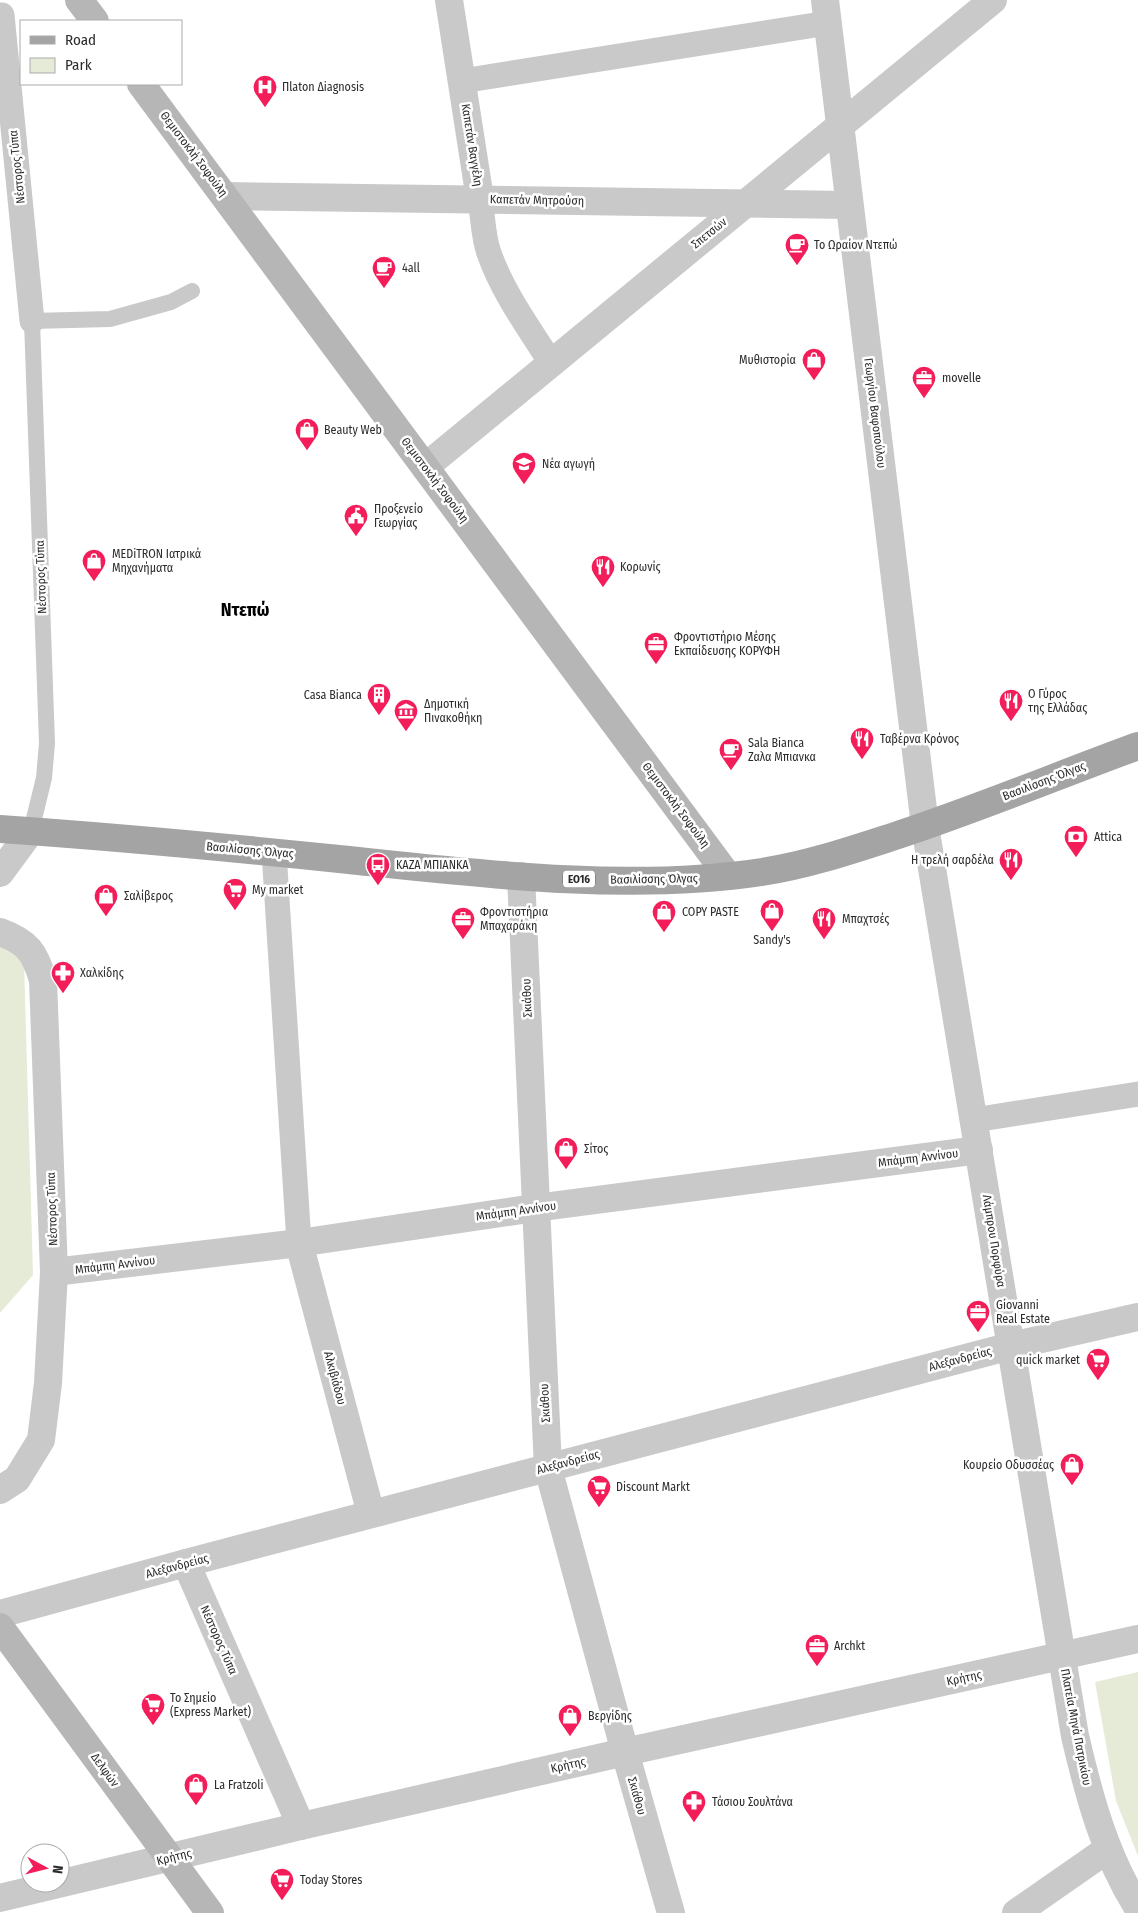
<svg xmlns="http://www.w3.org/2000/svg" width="1138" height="1913" font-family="'Fira Sans Condensed',sans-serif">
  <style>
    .green { fill: #e6ebd8 }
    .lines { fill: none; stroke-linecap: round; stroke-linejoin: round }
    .service { stroke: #c9c9c9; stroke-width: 16 }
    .pedestrian { stroke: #c9c9c9; stroke-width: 25 }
    .minor { stroke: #c9c9c9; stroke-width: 28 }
    .tertiary { stroke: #c9c9c9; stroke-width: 28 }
    .secondary { stroke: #b6b6b6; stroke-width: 28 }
    .primary { stroke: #a4a4a4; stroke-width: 28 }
    .labels { text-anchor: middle; stroke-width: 5; stroke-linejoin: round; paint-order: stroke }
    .shield { fill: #fff; stroke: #6b6b6b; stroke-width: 1 }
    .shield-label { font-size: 11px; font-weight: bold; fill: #2c2c2c }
    .poi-label { font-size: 12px; fill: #2c2c2c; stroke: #fff; text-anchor: start }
    .street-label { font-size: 12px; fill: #2c2c2c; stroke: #fff }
    .district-label { font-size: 18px; font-weight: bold; fill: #000; stroke: #fff }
  </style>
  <rect width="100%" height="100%" fill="#fff"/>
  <!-- green -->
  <g class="green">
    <path d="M0,943L24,961L33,1275L0,1313Z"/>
    <path d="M1138,1672V1856L1116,1801L1095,1682Z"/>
  </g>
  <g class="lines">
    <!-- service -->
    <path class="service" d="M31,831L44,778L47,743L32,321L110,319L171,302L192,291"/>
    <!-- pedestrian -->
    <g class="pedestrian">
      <path d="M0,15H2L32,321"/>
      <path d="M462,81L828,23"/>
      <path d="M480,199C483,216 483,237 489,253C503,293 529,328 551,363"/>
      <path d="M274,852L299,1243"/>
      <path d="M974,1120L1138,1094"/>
    </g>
    <!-- minor -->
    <g class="minor">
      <path d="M449,0L480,199"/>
      <path d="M825,0L925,826L1075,1736C1089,1796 1105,1856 1138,1908"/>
      <path d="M225,196L849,205"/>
      <path d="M425,467L993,0"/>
      <path d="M521,876L548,1468L625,1752L671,1913"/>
      <path d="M0,932C28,942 35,953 43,980L54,1272L48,1383L41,1440L17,1479L0,1490"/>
      <path d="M299,1243L371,1514"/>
      <path d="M54,1272L299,1243L535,1208L979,1150"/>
      <path d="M186,1563L301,1826"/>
      <path d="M0,1614L186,1563L1011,1346L1138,1317"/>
      <path d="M0,1898L301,1826L625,1752L1138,1639"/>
      <path d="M1016,1913L1108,1849"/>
    </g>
    <!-- tertiary -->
    <path class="tertiary" d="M0,873L31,831"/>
    <!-- secondary -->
    <g class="secondary">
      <path d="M79,0L95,21"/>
      <path d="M141,84L728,876"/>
      <path d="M0,1627L210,1913"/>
    </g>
    <!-- primary -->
    <path class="primary" d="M0,829C116,837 233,848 349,860C481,874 630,892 762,872C807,865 849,851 892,837C975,810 1056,776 1138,746"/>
  </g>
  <!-- icons -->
  <defs>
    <symbol id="hospital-pin" viewBox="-11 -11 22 30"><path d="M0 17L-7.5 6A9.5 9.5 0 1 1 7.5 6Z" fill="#f31d59" stroke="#fff"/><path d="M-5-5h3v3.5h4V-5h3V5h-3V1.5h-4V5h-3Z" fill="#fff"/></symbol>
    <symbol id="cafe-pin" viewBox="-11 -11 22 30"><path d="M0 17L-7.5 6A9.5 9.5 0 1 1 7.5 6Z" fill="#f31d59" stroke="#fff"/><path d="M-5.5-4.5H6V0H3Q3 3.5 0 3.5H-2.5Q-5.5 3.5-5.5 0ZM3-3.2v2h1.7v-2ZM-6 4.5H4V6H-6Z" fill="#fff"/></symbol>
    <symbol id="shop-pin" viewBox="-11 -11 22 30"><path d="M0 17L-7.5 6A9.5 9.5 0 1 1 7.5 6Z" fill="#f31d59" stroke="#fff"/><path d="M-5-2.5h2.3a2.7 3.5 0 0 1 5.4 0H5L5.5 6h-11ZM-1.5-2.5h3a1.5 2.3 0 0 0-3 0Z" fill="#fff"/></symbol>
    <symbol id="office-pin" viewBox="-11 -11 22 30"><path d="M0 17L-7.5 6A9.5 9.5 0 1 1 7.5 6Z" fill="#f31d59" stroke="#fff"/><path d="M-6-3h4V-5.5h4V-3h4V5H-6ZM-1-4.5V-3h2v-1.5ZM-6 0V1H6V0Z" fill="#fff"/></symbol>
    <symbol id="school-pin" viewBox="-11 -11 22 30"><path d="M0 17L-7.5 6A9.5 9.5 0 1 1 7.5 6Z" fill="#f31d59" stroke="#fff"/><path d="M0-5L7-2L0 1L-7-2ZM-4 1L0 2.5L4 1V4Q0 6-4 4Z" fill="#fff"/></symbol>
    <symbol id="civic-pin" viewBox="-11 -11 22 30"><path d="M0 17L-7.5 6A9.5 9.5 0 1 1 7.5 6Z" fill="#f31d59" stroke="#fff"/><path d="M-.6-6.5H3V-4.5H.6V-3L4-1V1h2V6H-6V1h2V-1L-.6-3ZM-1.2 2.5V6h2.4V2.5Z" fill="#fff"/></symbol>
    <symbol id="restaurant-pin" viewBox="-11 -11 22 30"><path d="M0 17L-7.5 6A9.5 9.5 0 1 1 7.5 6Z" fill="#f31d59" stroke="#fff"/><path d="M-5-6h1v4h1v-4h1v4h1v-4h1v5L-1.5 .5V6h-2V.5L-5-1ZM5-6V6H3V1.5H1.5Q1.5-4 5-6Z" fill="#fff"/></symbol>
    <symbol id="building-pin" viewBox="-11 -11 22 30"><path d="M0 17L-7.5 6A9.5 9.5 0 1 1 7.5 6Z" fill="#f31d59" stroke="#fff"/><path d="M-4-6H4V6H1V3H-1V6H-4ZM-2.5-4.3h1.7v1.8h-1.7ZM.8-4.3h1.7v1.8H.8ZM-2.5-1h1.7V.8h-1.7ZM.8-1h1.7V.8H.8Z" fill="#fff"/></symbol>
    <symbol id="museum-pin" viewBox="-11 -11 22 30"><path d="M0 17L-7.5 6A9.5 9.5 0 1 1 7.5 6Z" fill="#f31d59" stroke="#fff"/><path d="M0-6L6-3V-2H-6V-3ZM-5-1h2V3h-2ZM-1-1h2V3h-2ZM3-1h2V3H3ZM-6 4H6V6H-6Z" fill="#fff"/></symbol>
    <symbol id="bank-pin" viewBox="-11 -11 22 30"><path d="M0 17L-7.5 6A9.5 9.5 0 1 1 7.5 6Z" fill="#f31d59" stroke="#fff"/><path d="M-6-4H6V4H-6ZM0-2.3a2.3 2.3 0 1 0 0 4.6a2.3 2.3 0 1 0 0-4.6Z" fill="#fff"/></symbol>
    <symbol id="bus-pin" viewBox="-11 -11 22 30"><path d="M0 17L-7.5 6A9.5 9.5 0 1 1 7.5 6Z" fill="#f31d59" stroke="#fff"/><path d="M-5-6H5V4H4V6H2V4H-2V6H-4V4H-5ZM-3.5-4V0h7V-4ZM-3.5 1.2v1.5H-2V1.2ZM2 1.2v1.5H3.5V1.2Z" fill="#fff"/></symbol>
    <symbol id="supermarket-pin" viewBox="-11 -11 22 30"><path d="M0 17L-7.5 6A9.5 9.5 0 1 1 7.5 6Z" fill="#f31d59" stroke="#fff"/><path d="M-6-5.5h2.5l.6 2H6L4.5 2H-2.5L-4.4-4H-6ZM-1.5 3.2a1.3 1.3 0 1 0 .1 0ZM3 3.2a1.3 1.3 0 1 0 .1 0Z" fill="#fff"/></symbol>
    <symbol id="pharmacy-pin" viewBox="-11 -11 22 30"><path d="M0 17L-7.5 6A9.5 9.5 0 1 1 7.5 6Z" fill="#f31d59" stroke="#fff"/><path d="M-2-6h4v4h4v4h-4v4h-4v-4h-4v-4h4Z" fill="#fff"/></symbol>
  </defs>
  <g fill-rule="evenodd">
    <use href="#hospital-pin" x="251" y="73" width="28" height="38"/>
    <use href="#cafe-pin" x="783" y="231" width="28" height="38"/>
    <use href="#cafe-pin" x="370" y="254" width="28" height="38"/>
    <use href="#shop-pin" x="800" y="346" width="28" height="38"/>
    <use href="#office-pin" x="910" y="364" width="28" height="38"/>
    <use href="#shop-pin" x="293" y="416" width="28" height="38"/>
    <use href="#school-pin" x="510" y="450" width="28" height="38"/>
    <use href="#civic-pin" x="342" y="502" width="28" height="38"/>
    <use href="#shop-pin" x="80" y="547" width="28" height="38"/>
    <use href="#restaurant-pin" x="589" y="553" width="28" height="38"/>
    <use href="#office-pin" x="642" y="630" width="28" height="38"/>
    <use href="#building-pin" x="365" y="681" width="28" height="38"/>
    <use href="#restaurant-pin" x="997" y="687" width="28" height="38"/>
    <use href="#museum-pin" x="392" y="697" width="28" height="38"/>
    <use href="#restaurant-pin" x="848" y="725" width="28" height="38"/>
    <use href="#cafe-pin" x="717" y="736" width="28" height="38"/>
    <use href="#bank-pin" x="1062" y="823" width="28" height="38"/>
    <use href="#restaurant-pin" x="997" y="846" width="28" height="38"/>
    <use href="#bus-pin" x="364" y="851" width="28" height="38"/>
    <use href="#supermarket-pin" x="221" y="876" width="28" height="38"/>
    <use href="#shop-pin" x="92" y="882" width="28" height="38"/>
    <use href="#shop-pin" x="758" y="897" width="28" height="38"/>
    <use href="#shop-pin" x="650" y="898" width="28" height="38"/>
    <use href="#office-pin" x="449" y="905" width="28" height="38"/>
    <use href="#restaurant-pin" x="810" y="905" width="28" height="38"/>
    <use href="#pharmacy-pin" x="49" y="959" width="28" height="38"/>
    <use href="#shop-pin" x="552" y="1135" width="28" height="38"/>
    <use href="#office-pin" x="964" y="1298" width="28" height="38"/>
    <use href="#supermarket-pin" x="1084" y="1346" width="28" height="38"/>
    <use href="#shop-pin" x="1058" y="1451" width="28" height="38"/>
    <use href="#supermarket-pin" x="585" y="1473" width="28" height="38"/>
    <use href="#office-pin" x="803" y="1632" width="28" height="38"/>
    <use href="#supermarket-pin" x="139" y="1691" width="28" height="38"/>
    <use href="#shop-pin" x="556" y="1702" width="28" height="38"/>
    <use href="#shop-pin" x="182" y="1771" width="28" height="38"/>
    <use href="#pharmacy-pin" x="680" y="1788" width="28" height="38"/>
    <use href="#supermarket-pin" x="268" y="1866" width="28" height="38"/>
  </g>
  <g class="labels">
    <!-- shield labels -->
    <rect class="shield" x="563" y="870.5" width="32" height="17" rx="4"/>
    <g class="shield-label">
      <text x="579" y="883">ΕΟ16</text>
    </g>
    <!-- poi labels -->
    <g class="poi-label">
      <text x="282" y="91">Πlaton Δiagnosis</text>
      <text x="814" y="249">Το Ωραίον Ντεπώ</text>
      <text x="402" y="272">4all</text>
      <text x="796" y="364" text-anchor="end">Μυθιστορία</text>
      <text x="942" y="382">movelle</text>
      <text x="324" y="434">Beauty Web</text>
      <text x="542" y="468">Νέα αγωγή</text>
      <text x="374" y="513">Προξενείο<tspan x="374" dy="14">Γεωργίας</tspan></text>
      <text x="112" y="558">MEDiTRON Ιατρικά<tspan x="112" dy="14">Μηχανήματα</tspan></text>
      <text x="620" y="571">Κορωνίς</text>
      <text x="674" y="641">Φροντιστήριο Μέσης<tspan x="674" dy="14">Εκπαίδευσης ΚΟΡΥΦΗ</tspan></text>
      <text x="1028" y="698">Ο Γύρος<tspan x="1028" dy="14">της Ελλάδας</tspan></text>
      <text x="362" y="699" text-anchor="end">Casa Bianca</text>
      <text x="424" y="708">Δημοτική<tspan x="424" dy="14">Πινακοθήκη</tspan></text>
      <text x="880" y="743">Ταβέρνα Κρόνος</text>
      <text x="748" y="747">Sala Bianca<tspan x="748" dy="14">Ζαλα Μπιανκα</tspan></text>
      <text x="1094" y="841">Attica</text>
      <text x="994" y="864" text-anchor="end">Η τρελή σαρδέλα</text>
      <text x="396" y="869">ΚΑΖΑ ΜΠΙΑΝΚΑ</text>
      <text x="252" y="894">My market</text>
      <text x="124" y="900">Σαλίβερος</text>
      <text x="480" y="916">Φροντιστήρια<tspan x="480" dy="14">Μπαχαράκη</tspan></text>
      <text x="682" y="916">COPY PASTE</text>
      <text x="842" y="923">Μπαχτσές</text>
      <text x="772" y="944" text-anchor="middle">Sandy's</text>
      <text x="80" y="977">Χαλκίδης</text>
      <text x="584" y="1153">Σίτος</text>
      <text x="996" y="1309">Giovanni<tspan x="996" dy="14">Real Estate</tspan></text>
      <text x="1080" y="1364" text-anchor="end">quick market</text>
      <text x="1054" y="1469" text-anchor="end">Κουρείο Οδυσσέας</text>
      <text x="616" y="1491">Discount Markt</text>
      <text x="834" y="1650">Archkt</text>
      <text x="170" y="1702">Το Σημείο<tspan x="170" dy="14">(Express Market)</tspan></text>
      <text x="588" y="1720">Βεργίδης</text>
      <text x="214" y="1789">La Fratzoli</text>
      <text x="712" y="1806">Τάσιου Σουλτάνα</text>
      <text x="300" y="1884">Today Stores</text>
    </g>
    <!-- street labels -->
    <g class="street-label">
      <text transform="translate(472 145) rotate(81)" y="4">Καπετάν Βαγγέλη</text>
      <text transform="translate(194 154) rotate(53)" y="4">Θεμιστοκλή Σοφούλη</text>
      <text transform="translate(17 167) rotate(-96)" y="4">Νέστορος Τύπα</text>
      <text transform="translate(537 200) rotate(1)" y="4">Καπετάν Μητρούση</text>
      <text transform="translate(709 233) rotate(-39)" y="4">Σπετσών</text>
      <text transform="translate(875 413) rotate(83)" y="4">Γεωργίου Βαφοπούλου</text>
      <text transform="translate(435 480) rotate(53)" y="4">Θεμιστοκλή Σοφούλη</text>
      <text transform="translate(41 577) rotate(-92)" y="4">Νέστορος Τύπα</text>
      <text transform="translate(1044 781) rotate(-21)" y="4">Βασιλίσσης Όλγας</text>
      <text transform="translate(676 805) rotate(53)" y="4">Θεμιστοκλή Σοφούλη</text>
      <text transform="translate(250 850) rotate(5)" y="4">Βασιλίσσης Όλγας</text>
      <text transform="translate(654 879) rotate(-1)" y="4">Βασιλίσσης Όλγας</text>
      <text transform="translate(527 998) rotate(-92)" y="4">Σκιάθου</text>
      <text transform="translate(918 1158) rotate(-7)" y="4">Μπάμπη Αννίνου</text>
      <text transform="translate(52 1209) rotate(-92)" y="4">Νέστορος Τύπα</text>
      <text transform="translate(516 1211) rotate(-8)" y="4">Μπάμπη Αννίνου</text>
      <text transform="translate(994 1241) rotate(81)" y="4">Λάμπρου Πορφύρα</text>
      <text transform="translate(115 1265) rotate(-7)" y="4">Μπάμπη Αννίνου</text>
      <text transform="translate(960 1359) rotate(-15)" y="4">Αλεξανδρείας</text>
      <text transform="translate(335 1378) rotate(75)" y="4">Αλκιβιάδου</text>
      <text transform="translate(545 1403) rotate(-93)" y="4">Σκιάθου</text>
      <text transform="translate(568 1462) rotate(-15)" y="4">Αλεξανδρείας</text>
      <text transform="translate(177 1566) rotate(-15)" y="4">Αλεξανδρείας</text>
      <text transform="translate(219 1640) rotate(66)" y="4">Νέστορος Τύπα</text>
      <text transform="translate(964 1678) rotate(-12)" y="4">Κρήτης</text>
      <text transform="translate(1076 1727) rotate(79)" y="4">Πλατεία Μηνά Πατρικίου</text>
      <text transform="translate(568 1765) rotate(-13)" y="4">Κρήτης</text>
      <text transform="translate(105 1770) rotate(54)" y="4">Δελφών</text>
      <text transform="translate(637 1796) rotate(74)" y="4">Σκιάθου</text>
      <text transform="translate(174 1857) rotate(-14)" y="4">Κρήτης</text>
    </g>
    <!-- district labels -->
    <g class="district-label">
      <text x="245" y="616">Ντεπώ</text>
    </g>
  </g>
  <!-- legend -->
  <rect x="20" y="20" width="162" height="65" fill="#ffffff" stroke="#ababab"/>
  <rect x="30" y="36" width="25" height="8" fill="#a4a4a4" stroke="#ababab"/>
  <text x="65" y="45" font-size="15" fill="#2c2c2c">Road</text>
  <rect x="30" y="58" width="25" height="15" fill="#e6ebd8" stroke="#ababab"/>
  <text x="65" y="70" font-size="15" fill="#2c2c2c">Park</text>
  <!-- north arrow -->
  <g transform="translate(45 1868) rotate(97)"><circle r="24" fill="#ffffff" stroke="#ababab"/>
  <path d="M0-4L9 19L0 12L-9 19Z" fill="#f31d59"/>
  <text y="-8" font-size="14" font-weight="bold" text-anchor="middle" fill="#2c2c2c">N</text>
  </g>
</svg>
